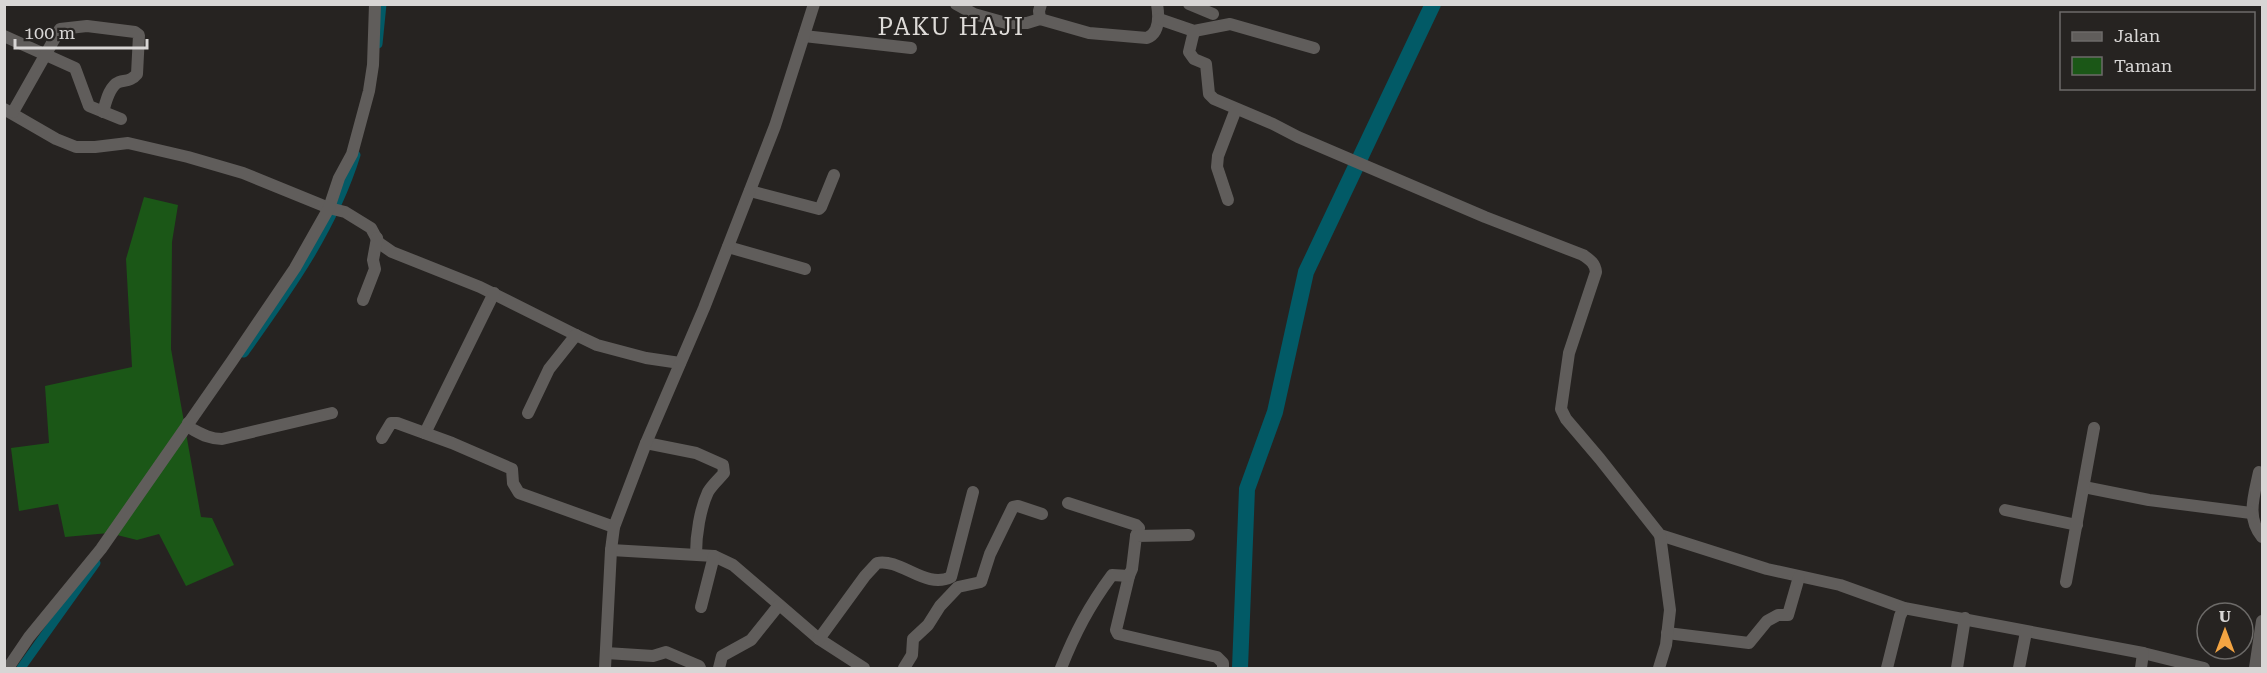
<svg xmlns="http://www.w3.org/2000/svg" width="2267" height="673" font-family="'Roboto Serif',serif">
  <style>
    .green { fill: #1b5717 }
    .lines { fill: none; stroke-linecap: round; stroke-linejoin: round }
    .canal { stroke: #025a66; stroke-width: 9 }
    .river { stroke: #025a66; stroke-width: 16 }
    .minor { stroke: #605d5b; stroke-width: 12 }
    .labels { text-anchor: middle; stroke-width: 4.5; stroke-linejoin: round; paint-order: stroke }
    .quarter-label { font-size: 24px; letter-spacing: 1.5px; fill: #dedbd8; stroke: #262321 }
  </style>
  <rect width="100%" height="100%" fill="#262321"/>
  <!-- green -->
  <path class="green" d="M144,197L178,205L172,242L171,349L201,517L212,518L234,565L186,586L159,534L137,540L109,533L65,537L58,504L19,511L11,448L49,443L45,386L132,367L126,259Z"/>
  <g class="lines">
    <!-- canal -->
    <g class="canal">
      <path d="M378,44L382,4"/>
      <path d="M244,353C289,290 333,229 356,155"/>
      <path d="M21,668L96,563"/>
    </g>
    <!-- river -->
    <path class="river" d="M1240,668L1247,489L1275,412L1306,272L1433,4"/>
    <!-- minor -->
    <g class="minor">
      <path d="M956,4L974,14L1006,23H1027L1040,19L1089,33L1147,38C1160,33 1159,16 1157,4"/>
      <path d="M1189,4L1213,14"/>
      <path d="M1040,19L1039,11L1041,4"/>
      <path d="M1159,19L1194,31L1230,24L1314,48"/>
      <path d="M1194,31L1189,52L1194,59L1206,64L1209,94L1214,99L1273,124L1298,137L1485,217L1583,255C1590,260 1595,263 1596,272L1569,353L1561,409L1566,419L1600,459L1660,535L1767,569L1840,585L1904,608L2143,653L2204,668"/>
      <path d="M4,36L75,68L89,106L121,119"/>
      <path d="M804,36L911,48"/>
      <path d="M4,109L56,139L76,147H95L128,143L188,157L243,173L329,208L345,212L371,228L379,243L392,252L480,287L576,335L597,345L646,358L680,363"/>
      <path d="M13,112L60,29L87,26L135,32L139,35L137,74C131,81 127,80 119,82C109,86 106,102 103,112"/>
      <path d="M750,191L819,209L821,207L834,175"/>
      <path d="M1228,200L1217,167L1218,156L1236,109"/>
      <path d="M728,247L805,269"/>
      <path d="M363,300L375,269L373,260L377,238"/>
      <path d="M528,413L549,369L576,335"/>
      <path d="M188,423V427C200,433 208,439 222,439L332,413"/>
      <path d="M425,433L494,293"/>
      <path d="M382,438L391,423H397L452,443L512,469L513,483L519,493L614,527"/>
      <path d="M646,443L696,453L723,465L724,473C719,479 712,485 708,492C700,509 696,535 696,554"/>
      <path d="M2259,472C2254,496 2246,517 2262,537"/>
      <path d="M2084,487L2149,500L2251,513"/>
      <path d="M1068,503L1136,525L1139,528L1136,536"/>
      <path d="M2005,510L2077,525"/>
      <path d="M611,550L714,556L733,565L819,639L864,668"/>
      <path d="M1129,576L1116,630L1118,634L1217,657L1223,663V668"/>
      <path d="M2066,582L2094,428"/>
      <path d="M701,607L714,556"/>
      <path d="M1667,633L1749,643L1767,621L1778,615H1788L1799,577"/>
      <path d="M819,639L865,576L877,563C901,558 926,590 951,577L973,492"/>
      <path d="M606,653L653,656L666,652L699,666L700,668"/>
      <path d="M8,668L29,637L101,549L232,361L295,268L329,208L339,178L352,154L369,91L373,65L375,4"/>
      <path d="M605,668L611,550L614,527L646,443L704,308L775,126L814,4"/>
      <path d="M719,668L722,656L751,640L779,605"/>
      <path d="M904,668L912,655L913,639L928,625L940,606L958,587L981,582L990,554L1013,507L1018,506L1042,514"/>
      <path d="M1061,668C1075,633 1089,606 1112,575L1129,576L1132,569L1136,536L1189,535"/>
      <path d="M1659,668L1666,645L1670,610L1660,535"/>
      <path d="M1887,668L1900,616L1904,608"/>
      <path d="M1957,668L1965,618"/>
      <path d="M2019,668L2026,632"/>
      <path d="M2141,668L2143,653"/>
      <path d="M2255,668L2262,621"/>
    </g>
  </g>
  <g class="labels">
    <!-- quarter labels -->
    <g class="quarter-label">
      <text x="951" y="35">PAKU HAJI</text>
    </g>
  </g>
  <!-- border -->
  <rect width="2267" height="673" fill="none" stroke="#d8d6d5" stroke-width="12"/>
  <!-- legend -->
  <rect x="2060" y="12" width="195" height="78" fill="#262321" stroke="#6d6b69" stroke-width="1.5"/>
  <rect x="2072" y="32" width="30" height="9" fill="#605d5b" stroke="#6d6b69" stroke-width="1.5"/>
  <text x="2114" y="42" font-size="18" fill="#d8d6d5">Jalan</text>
  <rect x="2072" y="57" width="30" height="18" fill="#1b5717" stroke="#6d6b69" stroke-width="1.5"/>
  <text x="2114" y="72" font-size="18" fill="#d8d6d5">Taman</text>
  <!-- north arrow -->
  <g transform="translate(2225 631)"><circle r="28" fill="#262321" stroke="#6d6b69" stroke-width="1.5"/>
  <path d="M0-4.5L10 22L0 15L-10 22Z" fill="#f3a442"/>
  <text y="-9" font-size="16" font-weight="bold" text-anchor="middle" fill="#d8d6d5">U</text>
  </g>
  <!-- scale -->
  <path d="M15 39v9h132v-9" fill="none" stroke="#d8d6d5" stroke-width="3"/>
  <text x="24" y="39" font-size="18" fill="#d8d6d5" stroke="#262321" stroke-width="4.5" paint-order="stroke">100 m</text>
</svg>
